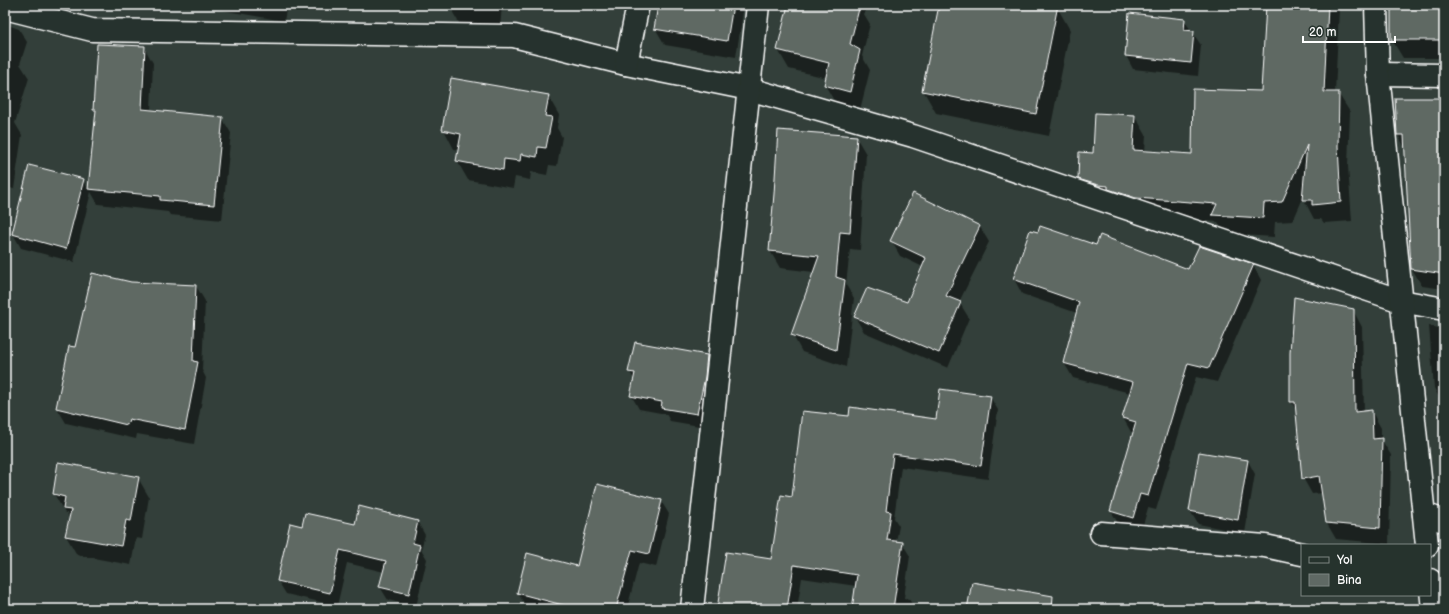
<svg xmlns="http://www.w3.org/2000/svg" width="1449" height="614" font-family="'Balsamiq Sans',sans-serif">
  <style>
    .shadow { fill: #0007 }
    .building { fill: #5f6964; stroke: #fff }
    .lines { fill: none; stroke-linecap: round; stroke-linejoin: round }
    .minor-casing { stroke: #fff; stroke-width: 25 }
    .tertiary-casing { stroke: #fff; stroke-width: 25 }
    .minor { stroke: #26332d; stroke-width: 22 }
    .tertiary { stroke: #26332d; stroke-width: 22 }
  </style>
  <rect width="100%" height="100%" fill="#333f3a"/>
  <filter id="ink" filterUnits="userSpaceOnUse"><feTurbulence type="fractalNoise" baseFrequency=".025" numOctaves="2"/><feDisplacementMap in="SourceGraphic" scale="8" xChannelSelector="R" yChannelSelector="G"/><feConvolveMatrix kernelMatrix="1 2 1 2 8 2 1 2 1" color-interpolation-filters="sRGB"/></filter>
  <g filter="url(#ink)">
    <!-- shadow -->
    <g class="shadow">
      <path d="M91,5H103V7Z"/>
      <path d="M213,5H287L284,21L215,9Z"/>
      <path d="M454,5H502L500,29L461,26L453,13Z"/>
      <path d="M659,5H744L736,57L665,45L655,28Z"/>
      <path d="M789,5H867L864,14L870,24L862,56L870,70L860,110L836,104L825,85L827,78L789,69L778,50Z"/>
      <path d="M940,5H1048L1057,7L1070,30L1049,136L936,113L923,90Z"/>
      <path d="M1267,5H1337L1339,9L1335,93H1338L1350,112L1348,166L1352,221L1324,223L1321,219H1314L1303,198L1293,221L1275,222L1274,237L1225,234L1218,222L1147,217L1090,198L1079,178L1135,116L1146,135L1145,152L1193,155L1262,92Z"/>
      <path d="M1392,5H1444V58H1403L1392,40Z"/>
      <path d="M1184,20L1201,45L1198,76L1133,69L1126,56Z"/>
      <path d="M5,24L19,29L27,42L20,64L29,78L15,123L22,135L14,189L5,187Z"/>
      <path d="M144,47L153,63L151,111L222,118L231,133L222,220L170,215L168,212L98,204L91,192L74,262L21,248L13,234L30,166L83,180L89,190L96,113L94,109Z"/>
      <path d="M548,96L559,115L557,128L562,137L557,166L549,165L547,175L531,172L530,180L515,177L513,188L468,180L457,161L459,150L454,149L444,130Z"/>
      <path d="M1444,99V289L1422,286L1412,269L1405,148L1398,135Z"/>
      <path d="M856,137L866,154L860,250L850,249L846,285L854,298L846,367L802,352L792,334L814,272L780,268L770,251Z"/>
      <path d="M913,194L980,227L989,242L959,302L969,318L948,368L864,332L855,317L908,304L923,267L900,256L891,240Z"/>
      <path d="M1031,231L1189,270L1253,265L1261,280L1217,382L1196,377L1156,510L1148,508L1141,532L1119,525L1111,511L1133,433L1131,432L1123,418L1130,393L1073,378L1064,363L1077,313L1022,294L1014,279Z"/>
      <path d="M130,283L196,286L205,301L202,370L206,378L194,444L137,434L136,439L66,423L57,408L76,348Z"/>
      <path d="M1353,310L1362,327L1364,412H1372L1381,428V439L1391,455L1389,544L1336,539L1326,522L1323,493L1312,494L1303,478L1297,411L1291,402Z"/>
      <path d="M1429,326L1444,329V433L1441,428L1440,399L1434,388Z"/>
      <path d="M706,356L714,370L705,427L670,421L666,414L639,409L631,395L634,380L630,372Z"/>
      <path d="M990,397L998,410L988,479L901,467L894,518L899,526L896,542L902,543L910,556L904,598L909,599L915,609H853L856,586L802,578L797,609H718L772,560L793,498L850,417L937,420Z"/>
      <path d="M1248,461L1255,474L1245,533L1198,524L1190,511Z"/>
      <path d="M138,478L149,497L142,539L136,538L131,565L77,555L66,536L70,519L67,513H65L54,494Z"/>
      <path d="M661,501L669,514L656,567L639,563L627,609H535L526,607L518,593L578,568Z"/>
      <path d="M417,521L425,535L421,549L427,559L416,607L388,600L380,587L384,572L347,563L337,606L286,594L278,581L303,527Z"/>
      <path d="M255,602L280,609H253Z"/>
    </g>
    <!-- building -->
    <g class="building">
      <path d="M658,5H733L727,41L654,29Z"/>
      <path d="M788,5H860L850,44L860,50L850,92L824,85L829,63L777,50Z"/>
      <path d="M939,5H1058L1036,114L922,91Z"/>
      <path d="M1266,5H1328L1324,92H1339L1338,146L1341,202L1312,205V200H1302L1307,145L1282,202L1264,203L1263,218L1212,215L1217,204L1136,198L1108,189V186L1098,185L1078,179L1079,152L1093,153L1095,113L1135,115L1133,150L1192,154L1193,89L1261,91Z"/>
      <rect x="1391" y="5" width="53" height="35"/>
      <path d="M1129,13L1185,19L1184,30L1194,31L1191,63L1125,56Z"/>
      <path d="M97,44L145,46L142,109L223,117L214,205L160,200V196L88,189L96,110H93Z"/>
      <path d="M451,78L549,95L545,116L552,117L546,148L538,147L537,157L521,154L520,161L504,159L503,170L456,161L461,134L442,130Z"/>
      <path d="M1395,98H1444V274L1411,269L1404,135H1397Z"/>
      <path d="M778,130L857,136L850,233L840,232L836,277L845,280L836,350L791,335L819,256L769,251L774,194Z"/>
      <path d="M29,165L84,179L66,249L12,234Z"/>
      <path d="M913,193L980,226L946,296L961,302L939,353L854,317L867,288L907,302L926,258L890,241Z"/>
      <path d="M1040,226L1096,245L1100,235L1188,269L1199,246L1254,264L1209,368L1188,363L1148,496L1140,494L1133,518L1110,511L1136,422L1122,418L1133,382L1063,363L1079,302L1013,279L1030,230L1038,232Z"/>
      <path d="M92,273L131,282L196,285L193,361L198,362L185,430L129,419L127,425L56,408L69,346L75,347Z"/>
      <path d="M1294,297L1354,309L1355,412L1372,410L1373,439L1382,438L1380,528L1326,523L1319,476L1302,479L1295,402H1290V353Z"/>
      <path d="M635,342L707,355L705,377L697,414L661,408L662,402L630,396L635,373L628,372Z"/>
      <path d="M940,389L991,396L981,466L893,454L886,511L891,512L887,540L903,542L893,609H852L857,575L794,565L787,609H717L726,552L771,559L781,495L792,497L802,411L849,416L850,407L936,419Z"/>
      <path d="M1199,452L1248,460L1238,520L1189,511Z"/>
      <path d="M58,462L139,477L131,521L126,520L121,546L65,536L71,510L63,509L65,497L53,494Z"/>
      <path d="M597,484L662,500L649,554L632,550L616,609H578L517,593L527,553L577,566Z"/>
      <path d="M359,506L418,521L413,543L420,545L409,594L379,587L386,561L340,550L330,593L277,581L290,523L302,526L305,513L355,524Z"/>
      <path d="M972,582L1053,596L1052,609H967Z"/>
    </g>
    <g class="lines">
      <defs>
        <g id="minor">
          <path d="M5,8L92,30L514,36L626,64L749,89L913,136L1401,301L1444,309"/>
          <path d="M626,64L638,5"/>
          <path d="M1378,74L1444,75"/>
          <path d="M1424,514L1444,521"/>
          <path d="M1101,533L1265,546L1302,554"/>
          <path d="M692,609L758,5"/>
        </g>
        <g id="tertiary">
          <path d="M1376,5L1378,74L1427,545"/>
          <path d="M1430,580L1433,609"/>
        </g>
      </defs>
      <!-- minor casing -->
      <use href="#minor" class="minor-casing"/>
      <!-- tertiary casing -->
      <use href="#tertiary" class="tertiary-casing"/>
      <!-- minor -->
      <use href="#minor" class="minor"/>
      <!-- tertiary -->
      <use href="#tertiary" class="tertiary"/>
    </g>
  </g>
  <!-- margin -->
  <rect width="1449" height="614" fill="none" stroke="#26332d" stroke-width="20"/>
  <rect x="10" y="10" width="1429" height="594" fill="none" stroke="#fff" stroke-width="1.5" filter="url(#ink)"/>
  <!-- legend -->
  <rect x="1301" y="544" width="130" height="52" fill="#26332d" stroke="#7d8581"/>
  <rect x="1309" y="557" width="20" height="6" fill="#26332d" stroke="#7d8581"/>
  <text x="1337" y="564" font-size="12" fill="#ffffff">Yol</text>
  <rect x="1309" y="574" width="20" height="12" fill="#5f6964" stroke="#7d8581"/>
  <text x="1337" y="584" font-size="12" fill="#ffffff">Bina</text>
  <!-- scale -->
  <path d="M1303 36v6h92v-6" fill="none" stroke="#ffffff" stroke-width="2"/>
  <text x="1309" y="36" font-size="12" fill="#ffffff" stroke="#26332d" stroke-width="3" paint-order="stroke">20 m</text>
</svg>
